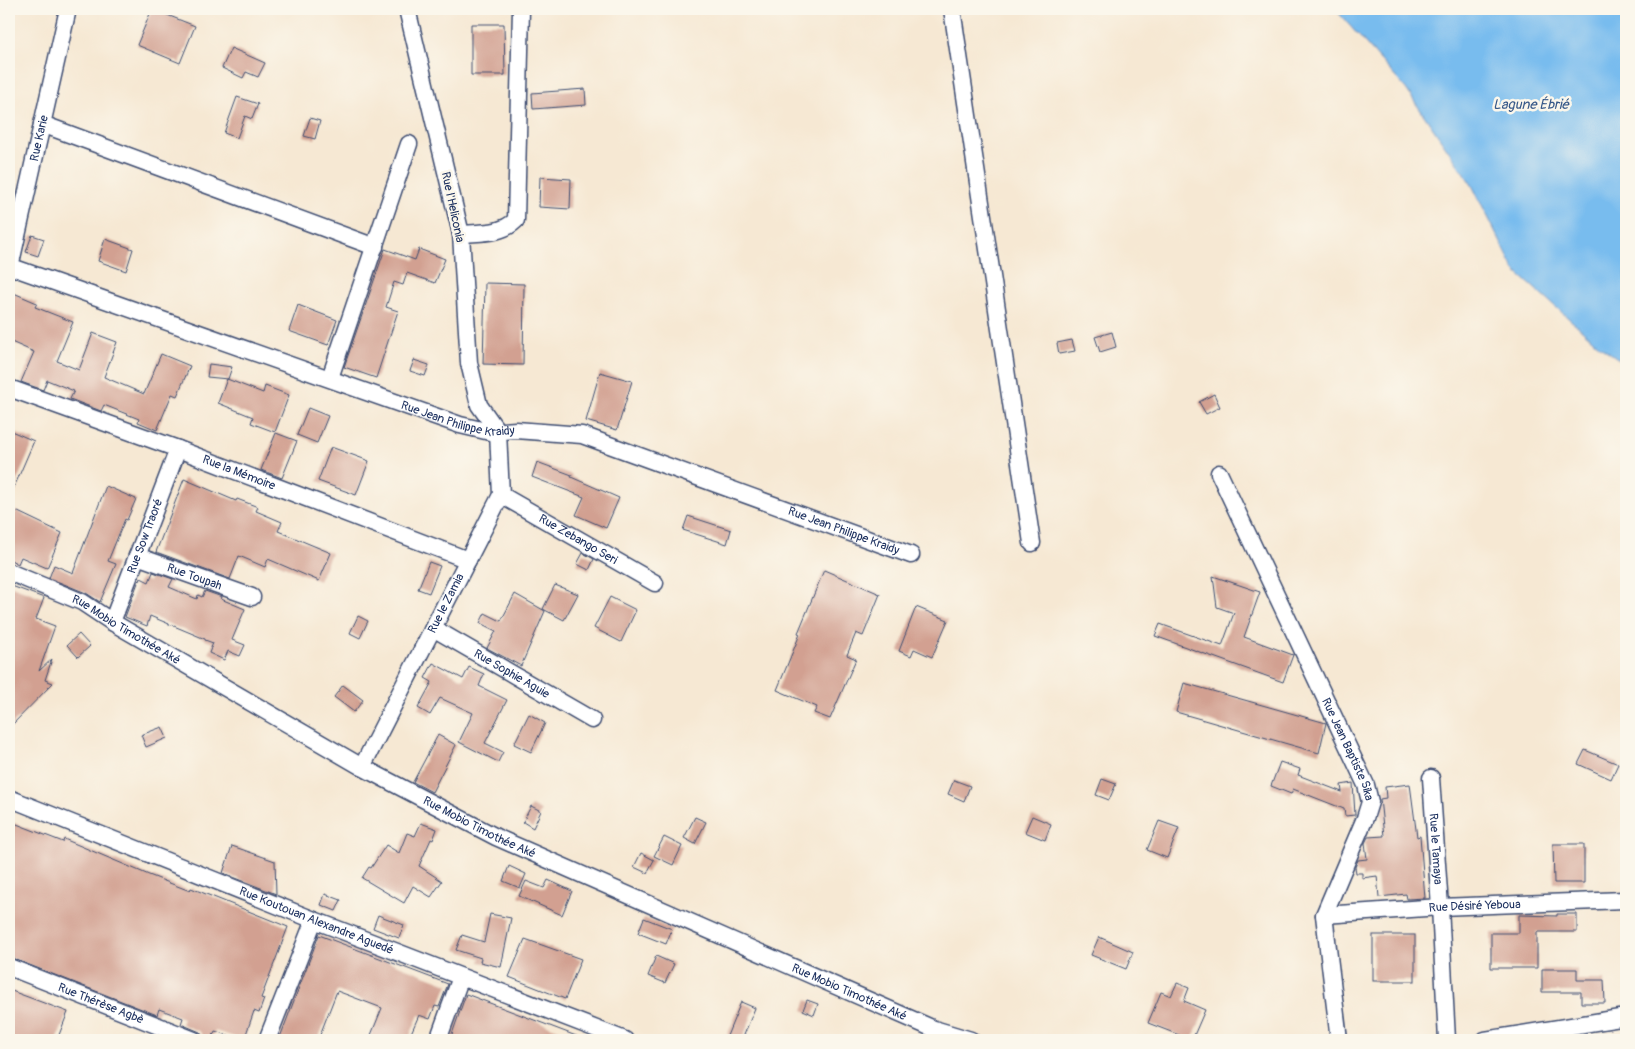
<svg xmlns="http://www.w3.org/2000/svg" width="1635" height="1049" font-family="Pangolin,sans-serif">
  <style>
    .water { fill: #78bcee; stroke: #4a76a6 }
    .building { fill: #d2a091 }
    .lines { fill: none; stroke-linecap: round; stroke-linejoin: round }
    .minor-casing { stroke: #3c4b70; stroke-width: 19 }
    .minor { stroke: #fff; stroke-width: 16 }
    .labels { text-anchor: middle; stroke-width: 5; stroke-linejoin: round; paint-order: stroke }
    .street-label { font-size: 12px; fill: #1b2f5e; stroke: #fbf7ec }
    .water-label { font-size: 14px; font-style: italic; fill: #375989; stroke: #fbf7ec }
  </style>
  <rect width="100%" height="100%" fill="#fbf7ec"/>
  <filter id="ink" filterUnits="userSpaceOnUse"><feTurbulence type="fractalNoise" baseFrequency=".02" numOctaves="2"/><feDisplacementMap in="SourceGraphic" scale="10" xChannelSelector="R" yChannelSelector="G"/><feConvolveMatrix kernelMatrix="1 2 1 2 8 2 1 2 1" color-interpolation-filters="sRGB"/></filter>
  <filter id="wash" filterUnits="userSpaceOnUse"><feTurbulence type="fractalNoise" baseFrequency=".0096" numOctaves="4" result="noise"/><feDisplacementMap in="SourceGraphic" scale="20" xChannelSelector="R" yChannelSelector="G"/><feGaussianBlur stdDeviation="1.12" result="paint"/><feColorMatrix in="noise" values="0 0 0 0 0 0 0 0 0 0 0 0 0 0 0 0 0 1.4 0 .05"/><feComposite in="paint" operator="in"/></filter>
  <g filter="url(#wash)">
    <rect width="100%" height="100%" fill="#f6e8d3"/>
    <!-- water -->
    <path class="water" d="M1335,9H1626V364L1600,346L1515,271L1472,185L1406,89Z"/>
    <g id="blocks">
      <!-- building -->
      <g class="building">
        <path d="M152,9L195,26L180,63L137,45Z"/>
        <path d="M471,24H504L505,75H471Z"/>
        <path d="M231,48L265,63L258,77L246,72L243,78L222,68Z"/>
        <path d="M585,89L586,105L533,109L532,93Z"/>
        <path d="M237,97L258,104L252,119L245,116L237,138L224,133Z"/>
        <path d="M310,118L320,121L315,139L304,136Z"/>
        <path d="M540,177L571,179L570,209L539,207Z"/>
        <path d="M32,235L44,239L38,256L26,252Z"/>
        <path d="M105,239L133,249L126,271L98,261Z"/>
        <path d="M385,249L415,260L419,249L445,259L435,283L407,273L403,285L394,282L386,307L398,311L376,378L344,367Z"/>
        <path d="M485,283L524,284L523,365L483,364Z"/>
        <path d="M9,291L37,303L35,307L73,322L57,361L79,370L93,333L117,342L104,377L144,394L161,354L190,366L177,396L172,394L157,430L138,422L139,419L104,405L101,411L70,399L74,391L47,380L43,390L21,382L34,352L9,341Z"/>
        <path d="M298,305L337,320L328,345L289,331Z"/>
        <path d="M1112,332L1116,347L1100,352L1095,337Z"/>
        <path d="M1072,340L1075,351L1059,354L1057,343Z"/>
        <path d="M414,360L429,365L425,376L410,371Z"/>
        <path d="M209,364L232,367L228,379L207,377Z"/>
        <path d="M600,372L632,381L617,430L586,421Z"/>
        <path d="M227,379L263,393L265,386L289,395L275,432L251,423L253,417L218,403Z"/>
        <path d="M1214,394L1220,407L1206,414L1199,402Z"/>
        <path d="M308,408L328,416L317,443L297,435Z"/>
        <path d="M9,430L34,441L9,499Z"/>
        <path d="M276,433L297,441L282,478L261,470Z"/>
        <path d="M331,447L369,461L356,495L318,481Z"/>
        <path d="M537,462L572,475L571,477L619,498L606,528L576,515L584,497L532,477Z"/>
        <path d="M184,479L236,501L237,499L258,507L256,511L282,522L278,531L331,553L319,581L268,559L265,567L239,556L230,579L156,552Z"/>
        <path d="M106,486L136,499L127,520L125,519L108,561L116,564L100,602L86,593L49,578L54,565L73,573Z"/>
        <path d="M16,511L62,533L47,568L21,557L18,564L9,559V528Z"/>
        <path d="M688,516L731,530L727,544L683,530Z"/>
        <path d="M583,553L594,559L589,570L577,564Z"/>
        <path d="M429,562L440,566L429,593L418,589Z"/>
        <path d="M824,570L880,594L863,636L856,633L847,655L856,659L830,719L814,713L817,707L777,690L800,634L798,633Z"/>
        <path d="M153,572L173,579L169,587L197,599L198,595L202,597L205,591L222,597L221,599L245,609L232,640L245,645L240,656L228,651L224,660L209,653L213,643L205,640V639L150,616L147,626L125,617L139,580L140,581L141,578L149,582Z"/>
        <path d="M1213,576L1260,592L1244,637L1293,655L1283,682L1155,636L1160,624L1222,646L1234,613L1217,607Z"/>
        <path d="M9,585L44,598L36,619L55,626L39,671L52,659L45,680L53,683L9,728Z"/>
        <path d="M555,585L578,594L564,620L543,609Z"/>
        <path d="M515,594L545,611L521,666L487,648L496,631L480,623L485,613L501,621Z"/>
        <path d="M610,597L636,610L621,642L594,628Z"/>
        <path d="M916,607L948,620L932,657L914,649L911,656L899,651Z"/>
        <path d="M358,616L368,621L360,638L350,633Z"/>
        <path d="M79,634L90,646L78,657L67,645Z"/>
        <path d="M433,663L463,679L469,667L484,674L479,686L507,700L485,743L503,752L498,762L459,742L473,713L440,698L430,715L418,708L432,682L425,678Z"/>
        <path d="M1184,683L1326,723L1319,753L1176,712Z"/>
        <path d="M343,685L363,700L354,712L334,697Z"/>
        <path d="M529,714L545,723L531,752L514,744Z"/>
        <path d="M162,727L167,738L146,747L141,735Z"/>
        <path d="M438,735L456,745L432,792L413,782Z"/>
        <path d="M1585,750L1618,764L1611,779L1578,764Z"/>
        <path d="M1280,762L1300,769L1298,775L1342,792L1341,785L1353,783L1355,815L1345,816L1344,809L1293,789L1291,794L1271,786Z"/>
        <path d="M1102,779L1116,784L1109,800L1096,795Z"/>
        <path d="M954,780L970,786L964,801L948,794Z"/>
        <path d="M1410,784L1417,837L1420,836L1425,898L1407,899L1406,894L1379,897L1377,876L1362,878V873H1356L1355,867L1358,860L1367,859L1365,843L1368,837L1384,836L1380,799L1386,798L1385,787Z"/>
        <path d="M531,806L541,811L533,828L523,822Z"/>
        <path d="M1032,816L1051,824L1045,840L1025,832Z"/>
        <path d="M695,817L706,822L695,844L684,838Z"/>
        <path d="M9,821L63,842L64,839L149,875L190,891L191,888L288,927L261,998L264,999L259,1013L254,1011L244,1040L215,1031L211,1040L203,1037L200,1032L181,1024L183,1018L159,1009L157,1015L9,957Z"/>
        <path d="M1159,821L1179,828L1167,858L1147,850Z"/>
        <path d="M421,823L437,829L433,840L431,839L419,866L442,881L431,897L413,886L404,903L362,878L369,867L371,868L386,845L399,853L407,833L415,836Z"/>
        <path d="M664,837L682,846L673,865L654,856Z"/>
        <path d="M1553,844H1584V883H1554Z"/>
        <path d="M232,846L275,861L276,894L223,873Z"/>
        <path d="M641,853L654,860L647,873L634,867Z"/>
        <path d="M509,866L526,874L520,888L503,881Z"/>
        <path d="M548,880L572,891L562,915L519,896L526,881L544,888Z"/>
        <path d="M325,894L341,900L336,911L321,905Z"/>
        <path d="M490,914L511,918L501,967L480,962L481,958L456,950L462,935L484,942Z"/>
        <path d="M1557,914H1577V932H1537V968H1491V933H1519V915L1557,916Z"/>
        <path d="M378,915L404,925L399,938L373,928Z"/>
        <path d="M644,918L672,929L666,944L638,933Z"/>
        <path d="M319,935L448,984L439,1007L435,1006L430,1019L419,1015L408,1040H369L382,1008L337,991L318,1040H279Z"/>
        <rect x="1373" y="935" width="42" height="46"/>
        <path d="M1099,937L1133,952L1126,969L1091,955Z"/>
        <path d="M525,939L581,959L565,999L509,977Z"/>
        <path d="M656,956L674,964L665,983L648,976Z"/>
        <path d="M1542,969H1577V980H1604L1605,1003H1581V992H1542Z"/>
        <path d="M1177,983L1189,988L1184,1001L1205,1010L1192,1040L1148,1023L1161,992L1171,996Z"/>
        <path d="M9,990L68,1012L57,1040H9Z"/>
        <path d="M466,994L584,1039V1040H450Z"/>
        <path d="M807,1000L818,1004L814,1015L803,1010Z"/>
        <path d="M741,1002L755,1008L742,1040H737L727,1036Z"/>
      </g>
    </g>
  </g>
  <g filter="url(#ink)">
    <use href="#blocks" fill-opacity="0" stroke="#3c4b70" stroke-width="1"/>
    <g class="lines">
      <defs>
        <g id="minor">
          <path d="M952,9L1032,543"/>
          <path d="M42,124L375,247"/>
          <path d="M461,234C480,232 501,235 516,220L521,9"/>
          <path id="s1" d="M9,266L460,425L490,432L516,430L582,435L911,555"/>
          <path id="s2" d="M10,267L68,9"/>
          <path d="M330,378L409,144"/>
          <path id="s3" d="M9,388L178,449L468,560"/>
          <path id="s4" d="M1219,473L1366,785L1370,802L1365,818L1324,915L1339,1040"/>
          <path id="s5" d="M501,495L655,583"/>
          <path id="s6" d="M137,556L252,597"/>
          <path id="s7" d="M9,572L82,602L112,622L362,767L496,837L934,1029L971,1040"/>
          <path id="s8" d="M112,622L178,449"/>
          <path id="s9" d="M433,628L592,720"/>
          <path id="s10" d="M362,767L501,495L498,432L479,405L469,363L461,234L407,9"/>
          <path id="s11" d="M1431,778L1440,907L1447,1040"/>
          <path id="s12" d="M9,798L314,920L625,1040"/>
          <path id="s13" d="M1324,915L1440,907L1625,900"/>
          <path id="s14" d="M9,967L194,1040"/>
          <path d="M267,1040L314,920"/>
          <path d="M438,1040L461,977"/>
          <path d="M1485,1040L1626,1017"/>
        </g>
      </defs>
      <!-- minor casing -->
      <use href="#minor" class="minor-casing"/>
      <!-- minor -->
      <use href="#minor" class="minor"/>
    </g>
  </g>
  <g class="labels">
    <!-- street labels -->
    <g class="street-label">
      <text dy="4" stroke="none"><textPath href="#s2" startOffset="132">Rue Karie</textPath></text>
      <text transform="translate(453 207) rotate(78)" y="4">Rue l'Heliconia</text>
      <text dy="4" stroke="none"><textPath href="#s1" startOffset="475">Rue Jean Philippe Kraidy</textPath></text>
      <text dy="4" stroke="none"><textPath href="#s3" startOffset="245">Rue la Mémoire</textPath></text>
      <text dy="4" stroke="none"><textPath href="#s1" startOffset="880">Rue Jean Philippe Kraidy</textPath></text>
      <text dy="4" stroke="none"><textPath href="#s8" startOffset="92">Rue Sow Traoré</textPath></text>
      <text dy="4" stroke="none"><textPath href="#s5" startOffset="89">Rue Zebango Seri</textPath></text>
      <text dy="4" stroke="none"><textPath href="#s6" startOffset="61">Rue Toupah</textPath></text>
      <text dy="4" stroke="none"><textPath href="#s10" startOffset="184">Rue le Zamia</textPath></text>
      <text dy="4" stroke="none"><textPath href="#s7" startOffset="131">Rue Mobio Timothée Aké</textPath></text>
      <text dy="4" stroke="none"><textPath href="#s9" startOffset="91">Rue Sophie Aguie</textPath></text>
      <text dy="4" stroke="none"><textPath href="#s4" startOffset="305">Rue Jean Baptiste Sika</textPath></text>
      <text dy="4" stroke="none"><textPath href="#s7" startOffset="536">Rue Mobio Timothée Aké</textPath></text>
      <text dy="4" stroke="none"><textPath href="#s11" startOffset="71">Rue le Tamaya</textPath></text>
      <text dy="4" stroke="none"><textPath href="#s13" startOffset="151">Rue Désiré Yeboua</textPath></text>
      <text dy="4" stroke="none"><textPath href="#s12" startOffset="331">Rue Koutouan Alexandre Aguedé</textPath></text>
      <text dy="4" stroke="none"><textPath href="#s7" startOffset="941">Rue Mobio Timothée Aké</textPath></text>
      <text dy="4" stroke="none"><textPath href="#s14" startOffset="99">Rue Thérèse Agbè</textPath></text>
    </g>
    <!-- water labels -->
    <g class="water-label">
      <text x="1531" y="109">Lagune Ébrié</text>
    </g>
  </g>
  <!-- margin -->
  <rect width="1635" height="1049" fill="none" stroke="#fbf7ec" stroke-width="30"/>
</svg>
